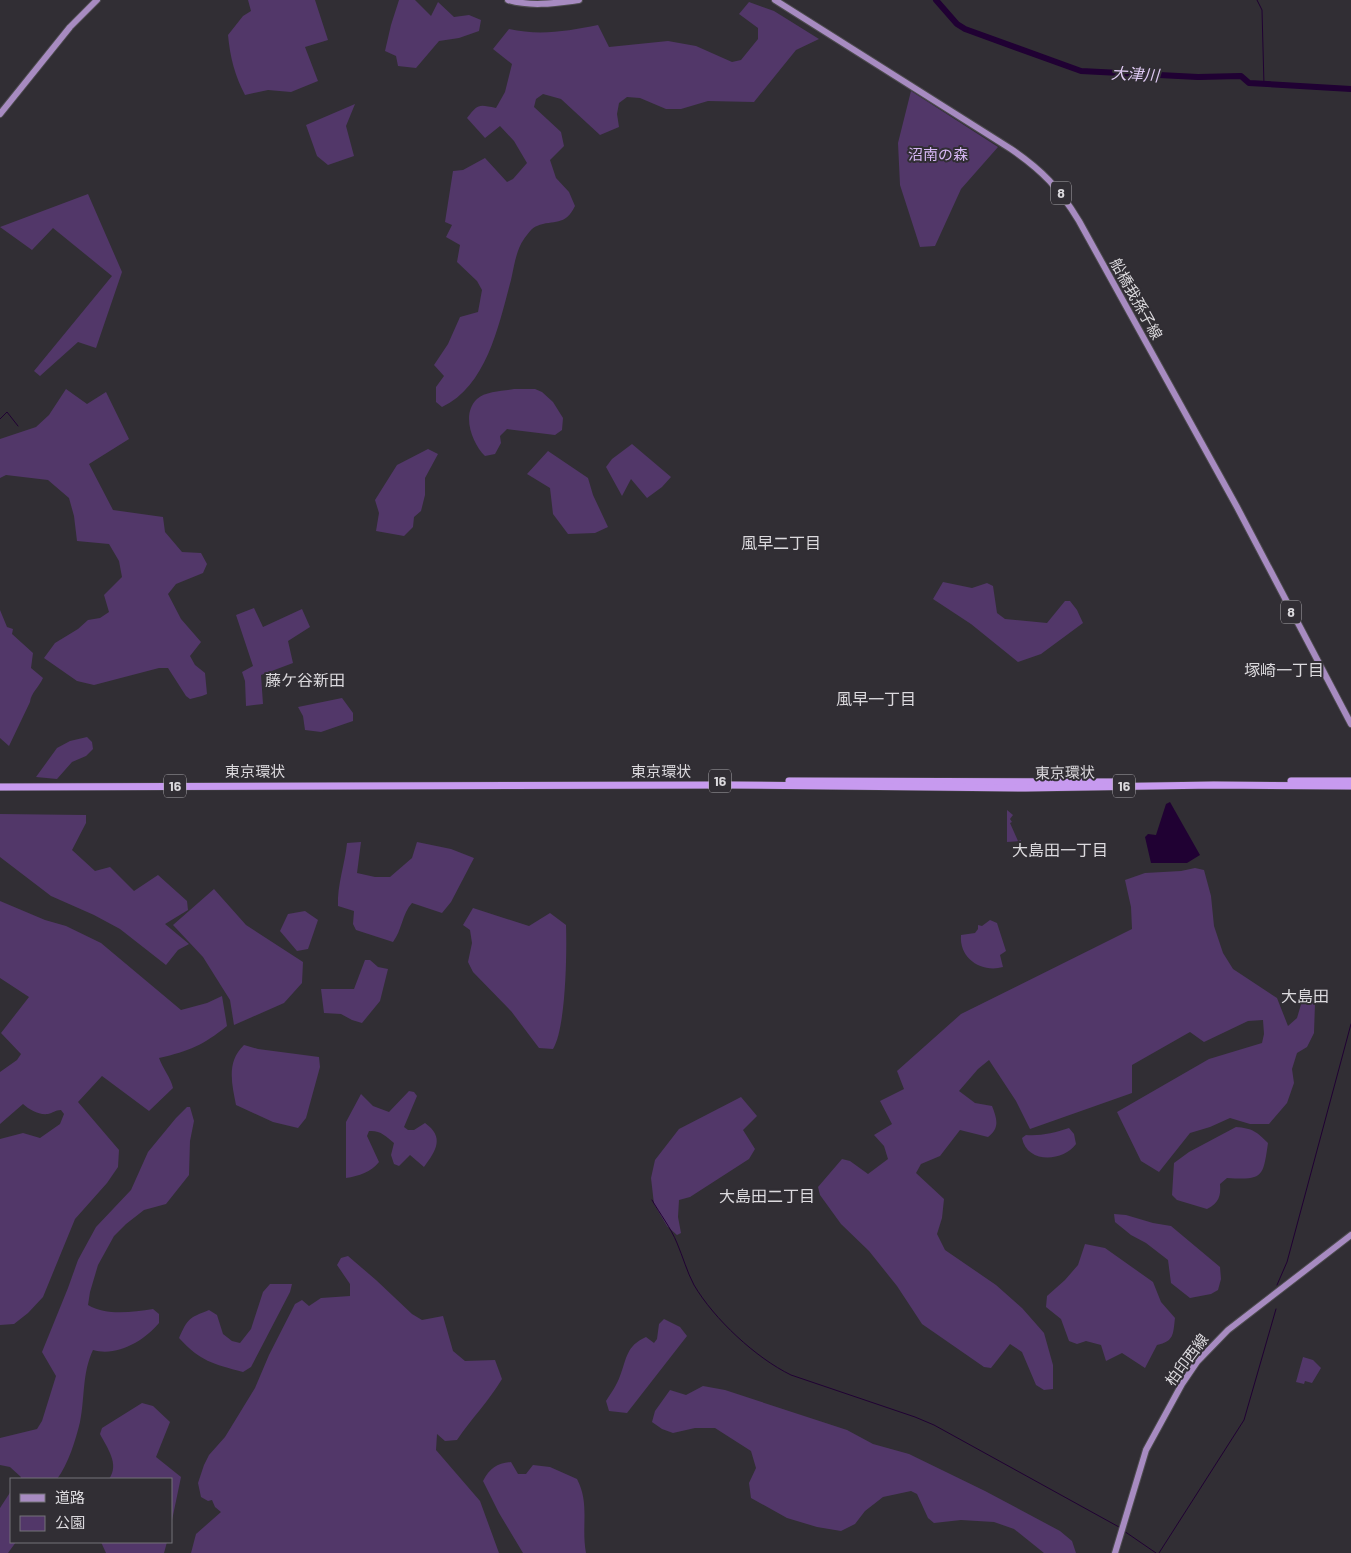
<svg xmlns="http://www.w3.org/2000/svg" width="1351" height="1553" font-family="Barlow,'Noto Sans JP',sans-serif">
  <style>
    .green { fill: #523769 }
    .water { fill: #200133 }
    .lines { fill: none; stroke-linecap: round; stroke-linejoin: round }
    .stream { stroke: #200133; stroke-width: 1 }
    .river { stroke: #200133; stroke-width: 6 }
    .major-casing { stroke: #4c4a4e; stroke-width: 8 }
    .highway-casing { stroke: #4c4a4e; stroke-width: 8 }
    .major { stroke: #a78bc1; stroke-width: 6 }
    .highway { stroke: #c79aef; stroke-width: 7 }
    .labels { text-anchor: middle; stroke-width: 4; stroke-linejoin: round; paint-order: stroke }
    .shield { fill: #312e34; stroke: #a9a6ab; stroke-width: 1 }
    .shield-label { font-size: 14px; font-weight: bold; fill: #dcdade }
    .park-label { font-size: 15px; fill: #d6b7f4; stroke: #312e34 }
    .street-label { font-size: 15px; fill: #dcdade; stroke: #312e34 }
    .water-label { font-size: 16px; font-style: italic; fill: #dec9f2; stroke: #312e34 }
    .neighbourhood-label { font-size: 16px; fill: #dcdade; stroke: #312e34 }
  </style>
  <rect width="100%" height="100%" fill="#312e34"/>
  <!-- green -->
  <g class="green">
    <path d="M248,0H315L328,40L305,47L318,81L291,92L268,90L245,95C235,76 230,57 228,35L243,16L251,11Z"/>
    <path d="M399,0H415L431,16L438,2L454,17L469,15L481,20L479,31L459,38L439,41L416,68L398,66L396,56L385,51L391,25Z"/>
    <path d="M749,2L774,11L819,39L796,50L754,102L708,101L681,109H666L640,98L627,97L619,103L617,114L619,127L600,135L561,99L543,94L536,99L534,107L561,132L564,146L550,160L556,178L569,192L575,206C565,227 554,219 537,226C532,227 527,235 524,239C516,250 514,267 511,280C499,324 487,386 442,407L436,402V387L444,376L434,365L448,344L460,317L478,312L482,290L477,281L457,262L460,245L446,237L452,225L445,222L453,171L463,170L485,158L507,182L513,179L527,163L514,141L500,126L485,138L467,118C478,104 478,104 496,108L505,92L512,64L493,49L509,29C540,36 568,31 598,25L609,47L668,41L696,46L732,62L741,60L758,39V28L739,14Z"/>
    <path d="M911,91L998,147L961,189L935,246L920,247L900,185L898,143Z"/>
    <path d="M355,104L346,126L354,156L328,165L317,156L306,125Z"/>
    <path d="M88,194L122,272L96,348L78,342L40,376L34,371L112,276L53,228L32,250L0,227Z"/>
    <path d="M66,389L87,404L106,392L129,439L89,464L113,510L163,517L165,532L182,552L201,553L207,564L203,573L176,584L168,594L181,619L201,642L190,656L195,665L205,673L207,694L202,696L190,699L186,696L168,668H159L94,685L77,681L44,658L55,643L78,629L88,620L100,618L109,612L104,595L122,577L119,561L109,544L77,541L74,516L69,498L48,480L6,475L0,478V439L36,427L49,415Z"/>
    <path d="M514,389H535L542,392L553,402L563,418L562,430L555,435L507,429L500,436L501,443L495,454L485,456C472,443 461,414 477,399C485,391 504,391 514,389Z"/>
    <path d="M632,444L671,477L662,487L647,498L631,479L622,496L606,467L612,459Z"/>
    <path d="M428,449L438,454L425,478V495L421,511L414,517L413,527L404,536L376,531L379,513L375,500L397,465Z"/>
    <path d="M548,451L588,478L593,495L608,527L595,533L568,534L553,514L550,488L527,474Z"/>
    <path d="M943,582L972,588L987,583L993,586L997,613L1005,619L1047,623L1065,601H1070L1077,610L1083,623L1041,654L1018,662L971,624L933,599Z"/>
    <path d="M254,608L263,627L302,609L310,627L288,641L293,663L261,675L263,704L246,706L245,681L242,672L253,666L236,615Z"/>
    <path d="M0,610L7,627L13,629L12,634L33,653L31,668L43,678C39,687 31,693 30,702L9,746L0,738Z"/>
    <path d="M342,698L353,713V721L321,732L305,730L303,716L298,707Z"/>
    <path d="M87,737L92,742L93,749L86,756L72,762L57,779L36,777L57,748L70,741Z"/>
    <path d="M1007,810L1013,815L1010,819L1012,822L1010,823L1018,841L1021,840V841L1007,842Z"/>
    <path d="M0,814L86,815V823L72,850L95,871L110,867L134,891L158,875L187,901L188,910L165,924L189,944L178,950L166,965L120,929L94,915L51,896L0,857Z"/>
    <path d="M361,842L357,873L375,877H390L412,858L417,842L451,849L474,858L451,902L442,913L412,903C402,914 402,930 393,942L356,930L353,924L354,911L338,906C337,885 345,864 347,843Z"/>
    <path d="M1195,868L1204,870L1211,896L1214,926L1223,953L1233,969L1277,998L1288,1026L1297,1018L1302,1001L1315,1003L1314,1033L1307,1047L1297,1053L1292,1069L1294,1083L1287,1103L1269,1124H1250L1230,1118L1210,1127L1190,1133L1159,1172L1141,1161L1117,1112L1209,1059L1262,1043L1264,1034L1263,1020L1248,1021L1204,1042L1190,1032L1132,1065V1093L1030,1129L1016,1101L989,1060L978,1069L959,1091L975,1103L992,1106C997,1119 1000,1128 988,1137L960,1130L940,1156L921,1164L916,1173L944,1199L942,1218L937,1234L945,1250L996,1285L1022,1308L1044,1333L1053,1365V1389L1044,1390L1036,1385L1022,1352L1010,1344L991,1368L984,1367L922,1324L897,1286L869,1251L841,1224L820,1195L818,1187L842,1159L850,1161L868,1174L888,1159L884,1146L874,1135L892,1124L880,1101L904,1089L897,1071L961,1014L1132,929L1131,907L1125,880L1145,873L1181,871Z"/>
    <path d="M214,889L246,925L303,962L302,983L284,1003L234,1025L230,1000L203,957L173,925Z"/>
    <path d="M0,901L45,920L66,926L101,943L181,1010L207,1003L222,996L227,1026C203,1045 190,1051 159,1058C163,1069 171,1078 173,1088L149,1111L102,1076L78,1102L119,1150L118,1167L107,1183L75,1219L43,1297L28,1313L14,1324L0,1325V1139L23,1133L40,1138L60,1124L64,1114L61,1110C55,1110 53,1113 48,1114C38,1115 30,1110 23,1104L0,1124V1072L17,1060L21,1054L1,1033L29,997L0,978Z"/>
    <path d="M473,908L529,926L550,913L566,925C567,952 566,1028 553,1049L539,1048L511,1011L473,972L468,962L472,943L470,930L463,925Z"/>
    <path d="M305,911L318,920L308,949L297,951L280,931L288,914Z"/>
    <path d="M990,920L997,923L1006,951L1000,955L1003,967C982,973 959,959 961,935L975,933L978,929V925L982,926Z"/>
    <path d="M365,960H370L378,967L388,969L380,1001L362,1023L352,1020L341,1014L324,1013L321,989H354Z"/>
    <path d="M244,1045L258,1049L319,1057L320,1067L306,1118L298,1128L273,1122L236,1105C232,1084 226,1062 244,1045Z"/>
    <path d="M409,1091L414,1092L417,1096L404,1127L408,1130H414L425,1123C445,1137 436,1151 424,1167L410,1155L399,1166L394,1164L391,1155L394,1143C386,1136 380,1130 369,1131L367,1136L379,1162C371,1172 359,1176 346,1178V1122L361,1094L373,1106L389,1112Z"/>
    <path d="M741,1097L757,1116L743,1130L755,1149L749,1159L690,1197L679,1200L678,1217L681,1233L677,1235L667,1226L654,1204L651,1178L655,1160L679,1129Z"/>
    <path d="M187,1107H190L194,1121L190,1141L189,1175L166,1204L144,1210L126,1224L114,1236L98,1265L90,1292L88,1305C107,1316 132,1312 153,1309L159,1314V1323C144,1341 117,1357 93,1350C82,1373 85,1398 80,1422C76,1439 68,1465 57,1479H20L21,1477L10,1467L0,1465V1438L37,1429L42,1421L56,1376L42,1352L68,1288L78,1260L96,1227L131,1190L148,1152L176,1118Z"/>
    <path d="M1236,1127C1252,1128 1257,1132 1268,1143C1263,1178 1263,1180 1227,1178L1220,1184C1221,1196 1219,1203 1207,1209L1177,1200L1172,1195L1174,1163L1189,1152Z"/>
    <path d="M1069,1128L1074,1134L1076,1144C1063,1162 1027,1164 1022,1138L1026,1135C1041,1136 1054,1133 1069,1128Z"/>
    <path d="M1114,1214L1126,1215L1153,1223L1171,1226L1220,1267L1221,1279L1218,1290L1211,1294L1190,1298L1171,1283L1168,1260L1146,1243L1131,1235L1115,1222Z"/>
    <path d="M1085,1244L1105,1248L1153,1282L1161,1302L1175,1318C1173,1335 1174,1341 1157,1345L1145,1368L1122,1353L1106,1361L1101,1345L1086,1341L1077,1344L1069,1341L1061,1319L1046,1307L1047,1296L1065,1280L1078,1265Z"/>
    <path d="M348,1256L376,1280L412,1314L422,1320L443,1316L453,1351L465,1361L495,1360L502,1379C489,1401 471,1419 457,1440L445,1441L437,1434L436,1450L480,1501L499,1553H191L196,1534L221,1512L215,1507L212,1500L208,1501L201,1497L198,1483L204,1465L209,1455L225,1437L255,1388L269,1355L295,1304L302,1300L309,1306L321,1298L350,1296V1284L337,1265L341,1258Z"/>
    <path d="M270,1284H292L290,1292L251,1367L243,1372C213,1364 200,1361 179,1338C188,1318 189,1318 209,1310L217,1315L223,1334L232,1341L240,1343L251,1329L263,1292Z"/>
    <path d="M664,1319L680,1327L687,1336L627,1413L609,1411L606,1401C611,1393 617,1385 620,1376C627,1358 626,1346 646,1337L654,1343L657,1339L659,1324Z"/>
    <path d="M1303,1357L1313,1360L1321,1368L1312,1383L1305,1381L1304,1384L1296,1382Z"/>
    <path d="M703,1386L725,1390L847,1430L873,1444L909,1454L985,1491L1060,1531L1072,1541L1076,1553H1044L1014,1529L994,1522L961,1520L934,1523L928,1518L917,1494L911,1491L883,1497L865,1511L855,1524L841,1531L817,1527L787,1518L751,1498L749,1483L756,1468L751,1451L715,1428H695L673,1433L662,1429L652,1422L655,1411L670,1390L686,1395Z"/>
    <path d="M142,1403L153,1406L170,1422L156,1457L181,1477L171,1525V1479H109C120,1464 107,1448 100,1434L102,1428Z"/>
    <path d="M511,1462L518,1474H526L533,1465L550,1467L577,1479C590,1504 581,1526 586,1553H523L499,1513L483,1481C490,1468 497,1463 511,1462Z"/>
    <path d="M11,1491V1542H16L8,1553H0V1508Z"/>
    <path d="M101,1542H167L164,1553H106Z"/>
  </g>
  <!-- water -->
  <path class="water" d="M1170,802L1200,855L1187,863H1151L1145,837L1148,834L1156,835L1166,804Z"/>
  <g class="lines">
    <!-- stream -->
    <g class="stream">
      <path d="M1257,0L1262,10L1264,85"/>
      <path d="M0,419L7,412L18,426"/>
      <path d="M652,1200C660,1214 671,1228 677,1243C683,1257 687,1272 694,1285C714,1319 756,1358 791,1375L915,1417L934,1425L1119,1527"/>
      <path d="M1277,1285L1287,1262L1351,1024"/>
      <path d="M1124,1531L1156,1553"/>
      <path d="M1159,1553L1244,1420L1276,1309"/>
    </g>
    <!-- river -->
    <path class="river" d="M936,0L957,24L965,29L1081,71L1198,77L1241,76L1249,83L1351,89"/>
    <defs>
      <g id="major">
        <path d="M508,0C532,7 556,3 579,0"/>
        <path d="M775,0L1011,149C1043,171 1059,188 1079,221L1237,507L1351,724"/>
        <path d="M0,114L70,27L97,0"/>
        <path d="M1115,1553L1146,1450L1182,1384L1197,1362L1228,1330L1351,1235"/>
      </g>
      <g id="highway">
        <path d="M789,781L1116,782"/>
        <path d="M1291,781H1351"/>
        <path d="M0,787L730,785L1026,788L1214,785L1351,786"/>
      </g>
    </defs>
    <!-- major casing -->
    <use href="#major" class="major-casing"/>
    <!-- highway casing -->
    <use href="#highway" class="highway-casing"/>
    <!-- major -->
    <use href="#major" class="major"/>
    <!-- highway -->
    <use href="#highway" class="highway"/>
  </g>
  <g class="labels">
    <!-- shield labels -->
    <g class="shield">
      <rect x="1051" y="181.5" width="20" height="23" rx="4"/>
      <rect x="1281" y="600.5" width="20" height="23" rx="4"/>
      <rect x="709" y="769.5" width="22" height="23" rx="4"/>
      <rect x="164" y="774.5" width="22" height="23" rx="4"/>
      <rect x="1113" y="774.5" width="22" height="23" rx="4"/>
    </g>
    <g class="shield-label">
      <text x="1061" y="198">8</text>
      <text x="1291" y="617">8</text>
      <text x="720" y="786">16</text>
      <text x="175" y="791">16</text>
      <text x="1124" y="791">16</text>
    </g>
    <!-- park labels -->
    <g class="park-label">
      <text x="938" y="160">沼南の森</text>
    </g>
    <!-- street labels -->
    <g class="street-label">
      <text transform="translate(1136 299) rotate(61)" y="5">船橋我孫子線</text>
      <text x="255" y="777">東京環状</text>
      <text x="661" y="777">東京環状</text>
      <text transform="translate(1065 773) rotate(-1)" y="5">東京環状</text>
      <text transform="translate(1187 1360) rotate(-53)" y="5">柏印西線</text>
    </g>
    <!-- water labels -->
    <g class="water-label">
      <text transform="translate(1135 74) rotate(3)" y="6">大津川</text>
    </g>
    <!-- neighbourhood labels -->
    <g class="neighbourhood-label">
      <text x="781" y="549">風早二丁目</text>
      <text x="1284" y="676">塚崎一丁目</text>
      <text x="305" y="686">藤ケ谷新田</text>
      <text x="876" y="705">風早一丁目</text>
      <text x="1060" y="856">大島田一丁目</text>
      <text x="1305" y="1002">大島田</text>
      <text x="767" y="1202">大島田二丁目</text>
    </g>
  </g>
  <!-- legend -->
  <rect x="10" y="1478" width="162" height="65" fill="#312e34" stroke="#757378"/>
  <rect x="20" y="1494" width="25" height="8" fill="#a78bc1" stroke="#757378"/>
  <text x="55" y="1503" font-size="15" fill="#dcdade">道路</text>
  <rect x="20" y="1516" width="25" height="15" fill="#523769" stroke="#757378"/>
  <text x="55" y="1528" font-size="15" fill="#dcdade">公園</text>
</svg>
